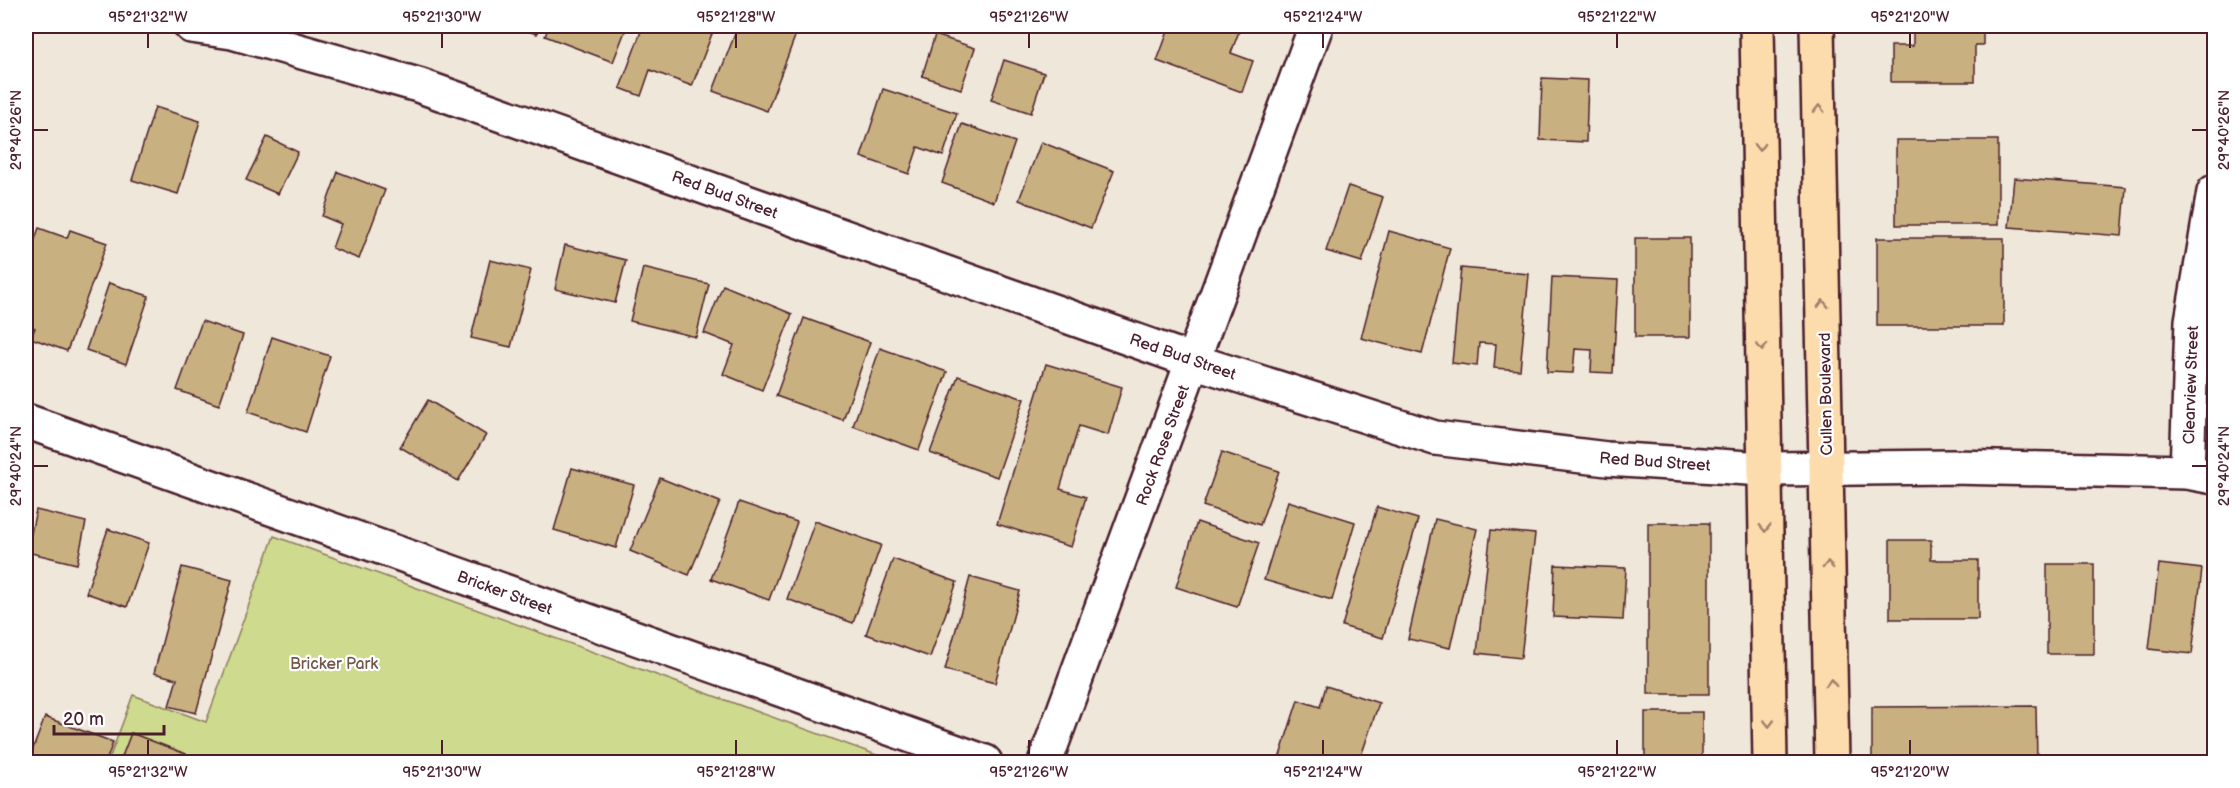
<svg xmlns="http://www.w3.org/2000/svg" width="2240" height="788" font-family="'Balsamiq Sans',sans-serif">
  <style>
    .green { fill: #ceda8d; stroke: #8c7c5c; stroke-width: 1.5 }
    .building { fill: #c9b080; stroke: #4a1f2b; stroke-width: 1.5 }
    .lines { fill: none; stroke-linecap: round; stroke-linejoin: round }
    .minor-casing { stroke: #4a1f2b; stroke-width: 38 }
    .major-casing { stroke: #4a1f2b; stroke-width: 38 }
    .minor { stroke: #fff; stroke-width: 33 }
    .major { stroke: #fcdcac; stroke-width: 33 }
    .oneway { stroke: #a37e6c }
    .ticks { fill: none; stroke: #4a1f2b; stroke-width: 2 }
    .labels { text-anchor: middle; stroke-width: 4.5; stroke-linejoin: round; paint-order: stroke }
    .street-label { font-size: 16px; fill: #4a1f2b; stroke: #fff }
    .park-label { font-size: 16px; fill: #725748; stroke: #fff }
    .neatline { fill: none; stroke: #4a1f2b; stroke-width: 2 }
    .ticks-label { font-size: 15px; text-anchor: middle; fill: #4a1f2b }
  </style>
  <rect width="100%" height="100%" fill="#efe7d9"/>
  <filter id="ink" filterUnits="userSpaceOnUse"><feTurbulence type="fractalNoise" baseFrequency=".0167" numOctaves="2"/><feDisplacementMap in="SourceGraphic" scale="12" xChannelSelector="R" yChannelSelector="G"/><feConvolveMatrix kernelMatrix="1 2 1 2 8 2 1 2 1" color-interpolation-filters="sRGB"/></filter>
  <g filter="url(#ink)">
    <!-- green -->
    <path class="green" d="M274,536L896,762H108L133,695L206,722Z"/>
    <!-- building -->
    <g class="building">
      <path d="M512,26H539L537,34Z"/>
      <path d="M549,26H627L613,62L545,36Z"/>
      <path d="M643,26H715L692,86L650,70L641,96L620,88Z"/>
      <path d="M738,26H799L767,111L713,91Z"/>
      <path d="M1170,26H1241L1231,53L1253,61L1242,92L1157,61Z"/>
      <path d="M1913,26H1983V45H1975V82H1891V46H1913Z"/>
      <path d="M935,35L975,48L961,89L922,76Z"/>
      <path d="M1004,60L1044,73L1031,113L991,100Z"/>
      <path d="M1542,78L1588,80L1586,142L1540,140Z"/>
      <path d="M883,89L957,113L943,156L918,147L909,174L861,157Z"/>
      <path d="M155,107L200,121L178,194L132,180Z"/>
      <path d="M962,124L1015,142L994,202L942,183Z"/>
      <path d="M267,137L298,152L278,194L246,180Z"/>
      <rect x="1896" y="140" width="102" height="85"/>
      <path d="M1041,142L1114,171L1091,228L1019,200Z"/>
      <path d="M338,172L385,190L359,259L332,248L341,224L322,216Z"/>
      <path d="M2014,178L2126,187L2122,236L2009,227Z"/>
      <path d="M1348,186L1383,197L1362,262L1326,251Z"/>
      <path d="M39,228L67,238L70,230L107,243L67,351L31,338L35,328L27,325L29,319L26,318V264Z"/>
      <path d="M1389,231L1450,248L1422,354L1361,338Z"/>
      <rect x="1635" y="238" width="55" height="99"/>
      <rect x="1877" y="238" width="127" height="88"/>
      <path d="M565,245L626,260L615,303L555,289Z"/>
      <path d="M490,260L531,270L511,347L471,338Z"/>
      <path d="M643,268L709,284L696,337L630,321Z"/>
      <path d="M1461,268L1529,274L1520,370L1494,368L1496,344L1479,343L1477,366L1452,363Z"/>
      <path d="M1552,277L1618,280L1613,373L1591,372L1592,350L1575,349L1573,373L1547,372Z"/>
      <path d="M109,283L149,296L126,364L86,350Z"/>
      <path d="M723,285L792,314L762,390L723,374L734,345L704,333Z"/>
      <path d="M804,318L870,342L843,420L776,396Z"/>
      <path d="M202,321L243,335L219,405L177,390Z"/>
      <path d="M272,337L330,356L306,432L248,412Z"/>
      <path d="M880,348L947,372L919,450L853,426Z"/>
      <path d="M1046,364L1122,387L1108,435L1079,426L1060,489L1086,497L1071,547L997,524Z"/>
      <path d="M958,376L1024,399L997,477L930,453Z"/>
      <path d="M428,400L486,435L458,481L400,447Z"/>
      <path d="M1222,452L1279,471L1260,525L1203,506Z"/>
      <path d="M572,468L634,485L616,548L554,530Z"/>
      <path d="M660,478L720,502L689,575L630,551Z"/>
      <path d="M1288,501L1355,522L1332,600L1264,580Z"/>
      <path d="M739,502L797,522L769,600L711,579Z"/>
      <path d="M1377,507L1418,519L1383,638L1342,626Z"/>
      <path d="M36,510L86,522L77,564L27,552Z"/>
      <path d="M1435,519L1477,529L1450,648L1408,639Z"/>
      <path d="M815,521L881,545L853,623L787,599Z"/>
      <path d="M1197,522L1259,543L1237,607L1176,587Z"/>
      <rect x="1648" y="523" width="61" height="171"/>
      <path d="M108,529L149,543L127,607L86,593Z"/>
      <path d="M1491,530L1535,534L1521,658L1477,653Z"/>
      <path d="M1890,540H1931V560H1978V619H1890Z"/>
      <path d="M893,559L957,582L930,657L866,634Z"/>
      <rect x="2047" y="564" width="47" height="90"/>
      <path d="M2159,564L2202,569L2192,654L2149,649Z"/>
      <path d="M1555,565L1626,568L1623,620L1553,617Z"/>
      <path d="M182,567L232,580L196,713L169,706L177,679L154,673Z"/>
      <path d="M970,577L1020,591L995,683L945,670Z"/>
      <path d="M1326,686L1379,703L1359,762L1345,758L1344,762H1278L1298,700L1320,707Z"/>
      <path d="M2036,706L2037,762H1872V707Z"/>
      <rect x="1645" y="712" width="57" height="50"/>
      <path d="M45,717L113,742L106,762H28Z"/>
      <path d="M131,733L186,754L182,762H120Z"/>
    </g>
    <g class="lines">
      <defs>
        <g id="minor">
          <path d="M191,26L232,32L418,85L1193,361L1435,438L1607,459L1764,469L1952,467L2187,472L2214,477"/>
          <path d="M26,421L985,762"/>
          <path d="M2187,472L2192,321L2214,192"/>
          <path d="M1045,762L1316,26"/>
        </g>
        <g id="major">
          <path d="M1757,26L1770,762"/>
          <path d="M1817,26L1832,762"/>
        </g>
      </defs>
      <!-- minor casing -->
      <use href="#minor" class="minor-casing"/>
      <!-- major casing -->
      <use href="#major" class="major-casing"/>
      <!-- minor -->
      <use href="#minor" class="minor"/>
      <!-- major -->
      <use href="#major" class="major"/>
    </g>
    <!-- one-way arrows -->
    <defs><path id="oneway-chevron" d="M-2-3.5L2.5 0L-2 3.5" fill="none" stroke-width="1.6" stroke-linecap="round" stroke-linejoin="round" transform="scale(1.5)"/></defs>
    <g class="oneway">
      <use href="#oneway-chevron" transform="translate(1819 109) rotate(-91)"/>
      <use href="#oneway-chevron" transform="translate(1759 147) rotate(89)"/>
      <use href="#oneway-chevron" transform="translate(1823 304) rotate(-91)"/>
      <use href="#oneway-chevron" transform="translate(1762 347) rotate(89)"/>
      <use href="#oneway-chevron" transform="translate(1765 528) rotate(89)"/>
      <use href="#oneway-chevron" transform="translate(1828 565) rotate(-91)"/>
      <use href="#oneway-chevron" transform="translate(1831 683) rotate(-91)"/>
      <use href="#oneway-chevron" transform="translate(1769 723) rotate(89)"/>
    </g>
  </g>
  <!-- ticks -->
  <path class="ticks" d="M148,33V48M442,33V48M736,33V48M1029,33V48M1323,33V48M1617,33V48M1910,33V48M33,130H48M2192,130H2207M33,466H48M2192,466H2207M148,740V755M442,740V755M736,740V755M1029,740V755M1323,740V755M1617,740V755M1910,740V755"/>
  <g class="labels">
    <!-- street labels -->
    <g class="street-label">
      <text transform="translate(725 194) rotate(20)" y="6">Red Bud Street</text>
      <text transform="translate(1183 356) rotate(19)" y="6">Red Bud Street</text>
      <text transform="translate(2190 385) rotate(-88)" y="6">Clearview Street</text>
      <text transform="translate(1825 394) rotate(-91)" y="6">Cullen Boulevard</text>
      <text transform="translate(1162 445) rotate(-70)" y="6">Rock Rose Street</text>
      <text transform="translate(1655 461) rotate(4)" y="6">Red Bud Street</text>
      <text transform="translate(505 592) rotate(20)" y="6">Bricker Street</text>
    </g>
    <!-- park labels -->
    <g class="park-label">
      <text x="334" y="669">Bricker Park</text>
    </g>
  </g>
  <!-- margin -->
  <rect width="2240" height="788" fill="none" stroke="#fff" stroke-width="66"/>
  <!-- scale -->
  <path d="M54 725v9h110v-9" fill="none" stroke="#4a1f2b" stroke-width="3"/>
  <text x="63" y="725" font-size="18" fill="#4a1f2b" stroke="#ffffff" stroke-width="4.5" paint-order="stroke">20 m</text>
  <rect x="33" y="33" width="2174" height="722" class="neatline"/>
  <g class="ticks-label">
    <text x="148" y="22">95°21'32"W</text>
    <text x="442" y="22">95°21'30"W</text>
    <text x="736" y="22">95°21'28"W</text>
    <text x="1029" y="22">95°21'26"W</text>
    <text x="1323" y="22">95°21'24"W</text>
    <text x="1617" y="22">95°21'22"W</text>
    <text x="1910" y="22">95°21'20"W</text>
    <text transform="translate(16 130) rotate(-90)" y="5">29°40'26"N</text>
    <text transform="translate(2224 130) rotate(-90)" y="5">29°40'26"N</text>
    <text transform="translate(16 466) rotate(-90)" y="5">29°40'24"N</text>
    <text transform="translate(2224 466) rotate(-90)" y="5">29°40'24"N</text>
    <text x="148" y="777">95°21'32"W</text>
    <text x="442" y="777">95°21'30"W</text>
    <text x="736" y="777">95°21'28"W</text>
    <text x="1029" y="777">95°21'26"W</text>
    <text x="1323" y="777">95°21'24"W</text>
    <text x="1617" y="777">95°21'22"W</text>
    <text x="1910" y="777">95°21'20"W</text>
  </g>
</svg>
